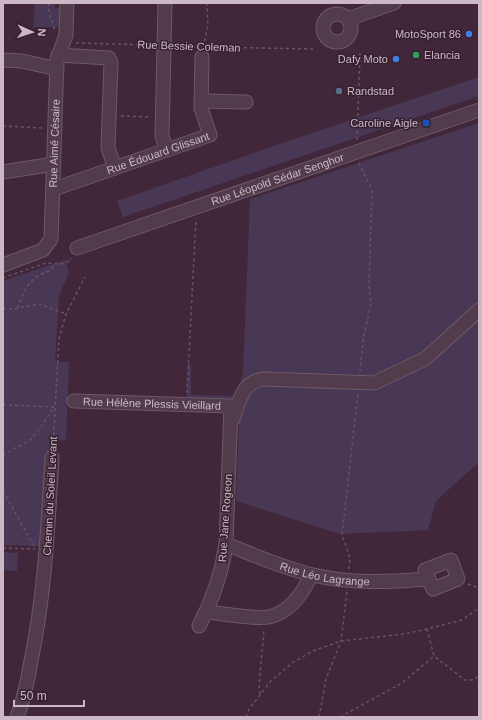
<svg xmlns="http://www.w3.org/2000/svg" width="482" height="720" font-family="Helvetica,sans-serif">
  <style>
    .green { fill: #493855 }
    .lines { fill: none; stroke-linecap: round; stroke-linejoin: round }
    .minor-casing { stroke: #6f5968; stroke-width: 15 }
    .path { stroke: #67536a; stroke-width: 1.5; stroke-dasharray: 3 3; stroke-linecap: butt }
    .minor { stroke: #523b4b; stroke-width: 13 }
    .shop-dot { fill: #3f7fe0; stroke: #372030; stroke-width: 1.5 }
    .leisure-dot { fill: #2e9e5b; stroke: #372030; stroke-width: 1.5 }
    .service-dot { fill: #5c6f8a; stroke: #372030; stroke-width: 1.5 }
    .transit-dot { fill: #1a4fb4; stroke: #372030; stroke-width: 1.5 }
    .labels { text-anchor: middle; stroke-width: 3; stroke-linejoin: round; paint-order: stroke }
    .poi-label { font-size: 11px; fill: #ccb8c5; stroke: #372030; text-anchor: end }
    .street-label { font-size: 11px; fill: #ccb8c5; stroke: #372030 }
  </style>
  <rect width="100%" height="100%" fill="#42273a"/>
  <!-- green -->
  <g class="green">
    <path d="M35,3H55V8H63L62,27H33Z"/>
    <path d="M479,77V86L477,87L479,96L123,217L117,201L285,142Z"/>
    <path d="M479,123V462L436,501L428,530L340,534L236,501L240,402L187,401L188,364L69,362L66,441L51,440L43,541L39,546H35L3,545V281L65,260L69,272L59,296L55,362L191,364V395L236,396L243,372L250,199Z"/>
    <path d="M3,552L18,553L17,571L3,570Z"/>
  </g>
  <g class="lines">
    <defs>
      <g id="minor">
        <path d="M165,3L162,136L167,150"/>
        <circle cx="337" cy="28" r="14"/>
        <path d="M348,19L394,3"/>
        <path d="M58,55L109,58L111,62L108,148L115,168"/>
        <path d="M3,60L22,61L57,69"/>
        <path d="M201,101L246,102"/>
        <path d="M3,172L54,164"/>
        <path id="s1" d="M54,189L210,135L201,108L202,57"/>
        <path id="s2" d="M77,248L479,110"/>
        <path id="s3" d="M3,265L43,250L51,239L57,60L66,35L67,3"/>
        <path id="s4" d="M74,401L231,406L226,544C222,573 213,599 199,626"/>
        <path d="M233,419C240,401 241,382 264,379L374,383L425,359L479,310"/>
        <path id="s5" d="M226,544C254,555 283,568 313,575C351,584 390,582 428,579"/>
        <path d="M451,560L458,579L433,589L425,570Z"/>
        <path d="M207,612C220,613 257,620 269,617C290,612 303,593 311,575"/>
        <path d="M17,717C24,699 28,680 31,661C45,594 48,525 52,457"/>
      </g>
    </defs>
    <!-- minor casing -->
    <use href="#minor" class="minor-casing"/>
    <!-- path -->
    <g class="path">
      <path d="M49,3V13L55,30"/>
      <path d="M76,43L154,45"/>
      <path d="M176,46L198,47"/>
      <path d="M203,47L208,26L207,3"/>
      <path d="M208,47L314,49"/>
      <path d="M121,116L151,117"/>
      <path d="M3,126L43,128"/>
      <path d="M357,140L360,52"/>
      <path d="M359,163L372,190L369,286L371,304L364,334L360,371"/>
      <path d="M3,278L46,263L61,264L70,261L71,258"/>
      <path d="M18,308C22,295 26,284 38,276C45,272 51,272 55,264"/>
      <path d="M3,309H13L40,304L66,314"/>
      <path d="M187,393L196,219"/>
      <path d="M3,405L54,407"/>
      <path d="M53,447L59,339L66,314L85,277"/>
      <path d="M3,455L30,440L38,431L54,407"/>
      <path d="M3,491L35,548"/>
      <path d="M3,548L35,549"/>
      <path d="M349,569L350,558L342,535L358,393"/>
      <path d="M468,584L479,588"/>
      <path d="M427,629L434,656L465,680H474L479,675"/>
      <path d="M260,694L259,686L264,629"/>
      <path d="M246,717L249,709L271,681L292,663L313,651L341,641L404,634L427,629L462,620L479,608"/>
      <path d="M319,717L326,679L341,641L347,591"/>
      <path d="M340,717L402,683L434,656"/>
    </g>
    <!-- minor -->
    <use href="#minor" class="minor"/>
  </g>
  <!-- markers -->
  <g class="shop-dot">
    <circle cx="469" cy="34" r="4"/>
    <circle cx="396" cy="59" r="4"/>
  </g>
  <circle class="leisure-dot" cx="416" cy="55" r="4"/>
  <circle class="service-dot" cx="339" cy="91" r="4"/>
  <rect class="transit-dot" x="422" y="119" width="8" height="8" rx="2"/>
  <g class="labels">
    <!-- poi labels -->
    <g class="poi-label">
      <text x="461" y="38">MotoSport 86</text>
      <text x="424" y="59" text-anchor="start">Elancia</text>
      <text x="388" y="63">Dafy Moto</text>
      <text x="347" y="95" text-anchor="start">Randstad</text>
      <text x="418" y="127">Caroline Aigle</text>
    </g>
    <!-- street labels -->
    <g class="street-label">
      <text transform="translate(189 46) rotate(2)" y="4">Rue Bessie Coleman</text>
      <text dy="4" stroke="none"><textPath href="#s3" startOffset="152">Rue Aimé Césaire</textPath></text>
      <text dy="4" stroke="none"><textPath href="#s1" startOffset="110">Rue Édouard Glissant</textPath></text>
      <text dy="4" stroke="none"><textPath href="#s2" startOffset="212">Rue Léopold Sédar Senghor</textPath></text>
      <text dy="4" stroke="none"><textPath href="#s4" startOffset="78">Rue Hélène Plessis Vieillard</textPath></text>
      <text transform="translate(50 496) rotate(-87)" y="4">Chemin du Soleil Levant</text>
      <text transform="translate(225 518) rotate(-86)" y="4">Rue Jane Rogeon</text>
      <text dy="4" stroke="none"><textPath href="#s5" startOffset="104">Rue Léo Lagrange</textPath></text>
    </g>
  </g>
  <!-- border -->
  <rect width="482" height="720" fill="none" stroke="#ccb8c5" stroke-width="8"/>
  <!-- north arrow -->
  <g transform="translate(32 32) rotate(93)" stroke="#372030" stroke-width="3" paint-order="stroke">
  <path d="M0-3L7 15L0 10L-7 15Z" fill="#ccb8c5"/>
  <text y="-6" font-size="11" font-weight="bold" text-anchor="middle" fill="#ccb8c5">N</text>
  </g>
  <!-- scale -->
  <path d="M14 700v6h70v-6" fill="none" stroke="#ccb8c5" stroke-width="2"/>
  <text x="20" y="700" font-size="12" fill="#ccb8c5" stroke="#372030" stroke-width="3" paint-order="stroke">50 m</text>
</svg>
